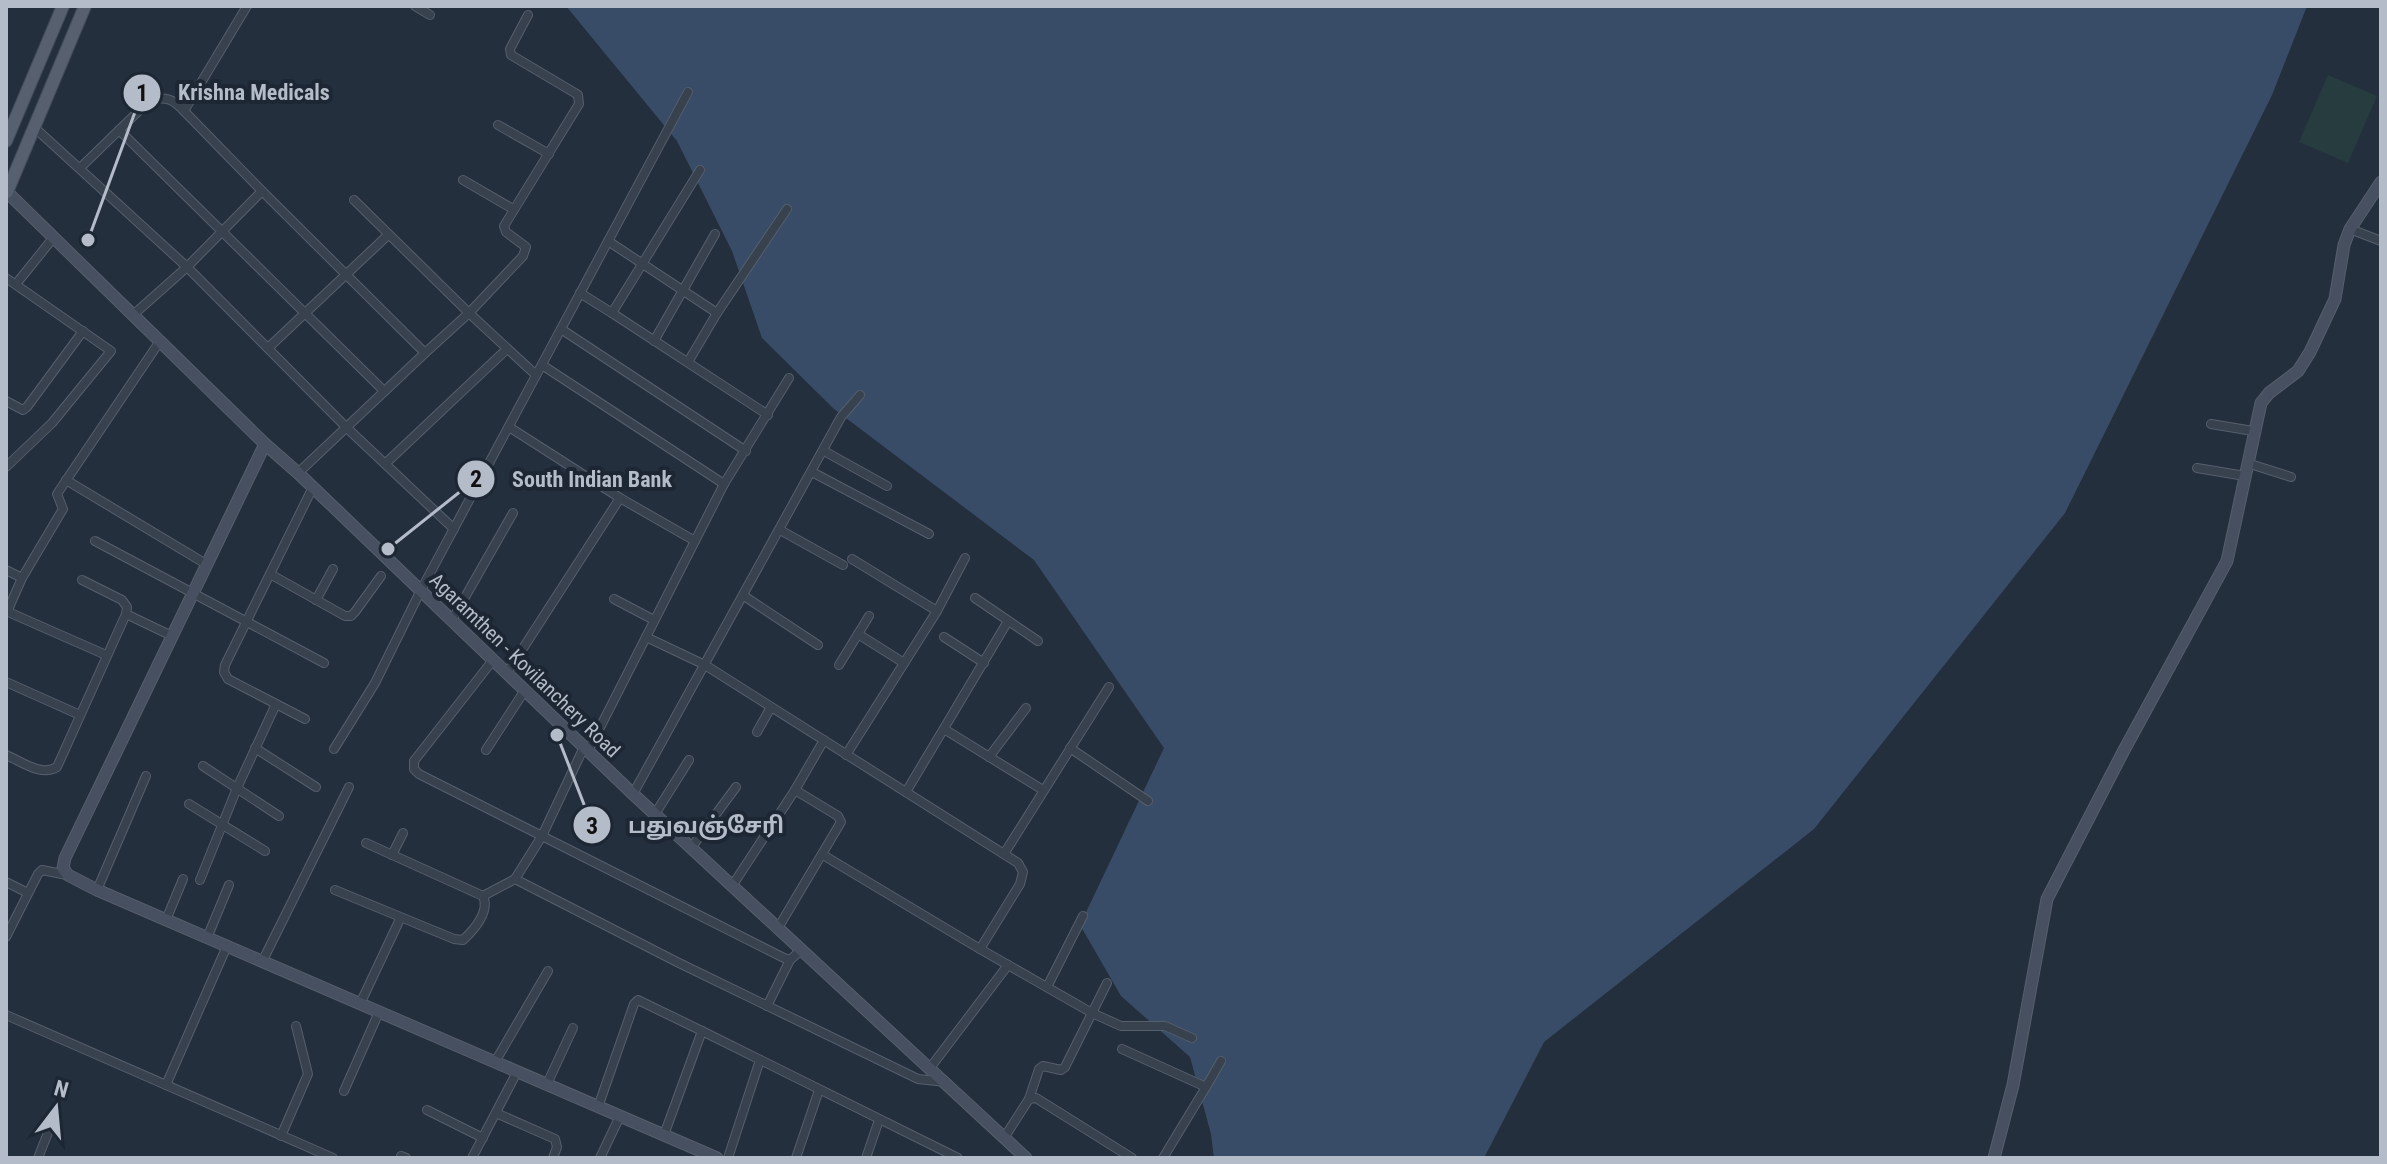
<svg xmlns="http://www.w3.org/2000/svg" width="2387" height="1164" font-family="'Roboto Condensed','Noto Sans Tamil',sans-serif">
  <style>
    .green { fill: #263c3f }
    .water { fill: #394c67 }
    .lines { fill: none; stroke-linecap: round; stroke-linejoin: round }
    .street-casing { stroke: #565f6c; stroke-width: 10 }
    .secondary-casing { stroke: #565f6c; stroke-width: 13 }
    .primary-casing { stroke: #414a57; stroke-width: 14 }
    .street { stroke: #38414e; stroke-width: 8 }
    .secondary { stroke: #465061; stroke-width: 11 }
    .primary { stroke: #56606e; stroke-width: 12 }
    .labels { text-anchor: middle; stroke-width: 8; stroke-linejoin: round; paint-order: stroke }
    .street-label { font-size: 20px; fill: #b4bcc9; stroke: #1d2633 }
    .leader { fill: none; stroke: #b4bcc9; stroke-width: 3 }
    .callout-dot { fill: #b4bcc9; stroke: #1d2633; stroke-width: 3 }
    .mark-label { font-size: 24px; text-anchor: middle; font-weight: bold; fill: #111 }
    .callout-label { font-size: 22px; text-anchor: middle; font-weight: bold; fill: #b4bcc9; stroke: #1d2633; stroke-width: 8; stroke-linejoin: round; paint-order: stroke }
  </style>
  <rect width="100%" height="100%" fill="#242f3e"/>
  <!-- green -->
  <path class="green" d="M2328,75L2377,96L2348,163L2299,142Z"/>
  <!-- water -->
  <path class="water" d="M566,6H2307L2272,95L2065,513L1814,829L1544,1042L1484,1158H1214L1211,1134L1190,1057L1121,996L1080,925L1164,748L1034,560L834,409L762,338L732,251L677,141Z"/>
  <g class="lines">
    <defs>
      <g id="street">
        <path d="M247,6L184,111L262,191"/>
        <path d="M415,6L430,15"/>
        <path d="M498,125L549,154"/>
        <path d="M35,128L187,267L347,428L454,529"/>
        <path d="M119,130L384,391"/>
        <path d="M80,168L150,100C166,96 173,99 184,111"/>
        <path d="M700,170L612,313L768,415"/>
        <path d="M463,180L513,209"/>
        <path d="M354,200L469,313L536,375"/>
        <path d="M2350,229L2381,241"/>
        <path d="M608,241L717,313"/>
        <path d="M6,278L111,351L52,423L6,467"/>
        <path d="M16,284L54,237"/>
        <path d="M580,293L612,313"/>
        <path d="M133,315L187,267L262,191L425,353L298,473"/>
        <path d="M561,329L746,451"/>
        <path d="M654,341L715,234"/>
        <path d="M268,348L388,235"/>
        <path d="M425,353L469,313L523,256L526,247L506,232L504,226L579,104L578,95L575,93L511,55L510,49L528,15"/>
        <path d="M688,362L717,313L787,209"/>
        <path d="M542,365L724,484"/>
        <path d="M6,401L23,410L27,407L83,331"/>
        <path d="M2211,424L2253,431"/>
        <path d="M824,451L887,486"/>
        <path d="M386,463L507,349"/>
        <path d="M2247,463L2291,477"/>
        <path d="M2197,468L2245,476"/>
        <path d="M812,472L929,534"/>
        <path d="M66,480L206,564"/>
        <path d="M620,498L695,541"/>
        <path d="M780,530L843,565"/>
        <path d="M95,541L324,663"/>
        <path d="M852,559L937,611"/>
        <path d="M6,570L22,578"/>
        <path d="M270,574L345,616H351L355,612L381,576"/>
        <path d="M82,580L122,600L127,607L126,614"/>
        <path d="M744,596L818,645"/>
        <path d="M975,598L1038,641"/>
        <path d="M614,599L654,620"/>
        <path d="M316,600L333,569"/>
        <path d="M6,611L106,655"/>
        <path d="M7,612L22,578L63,509L57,494L160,341"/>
        <path d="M869,616L858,634L904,663"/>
        <path d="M452,620L513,513"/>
        <path d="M646,637L705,665L1018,863L1023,872L1020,884L980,949L1092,1013L1121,1026H1165L1192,1038"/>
        <path d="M944,637L984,663"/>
        <path d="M493,660L414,761V769L419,774L784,958L790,960L801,950"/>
        <path d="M839,665L858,634"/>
        <path d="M507,673L620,498L509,427"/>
        <path d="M6,682L80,715"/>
        <path d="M305,719L228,679L224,672L225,665L313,487"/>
        <path d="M944,729L1043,790"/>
        <path d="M757,732L771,707"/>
        <path d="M584,747L542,836L515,879L677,962L918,1079L946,1082"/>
        <path d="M255,748L316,787"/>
        <path d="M1070,748L1148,801"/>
        <path d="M334,749L375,683L421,590L688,92"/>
        <path d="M486,750L525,690"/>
        <path d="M588,751L724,484L789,378"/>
        <path d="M6,755C21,761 41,777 57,767L126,614L172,636"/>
        <path d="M846,755L937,611L965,558"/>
        <path d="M989,757L1026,708"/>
        <path d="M203,766L279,816"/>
        <path d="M906,792L1008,621"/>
        <path d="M633,794L841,417L860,395"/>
        <path d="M189,804L265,851"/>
        <path d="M655,814L689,760"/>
        <path d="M691,848L736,787"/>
        <path d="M1004,854L1109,687"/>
        <path d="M392,855L403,833"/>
        <path d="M823,855L980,949"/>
        <path d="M200,880L237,788L276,704"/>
        <path d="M6,882L28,893"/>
        <path d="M732,886L795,790L824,740"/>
        <path d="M97,890L146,776"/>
        <path d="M335,890L454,939L463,940C475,929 490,911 483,896L366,843"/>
        <path d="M483,896L515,879"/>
        <path d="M166,920L183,879"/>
        <path d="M778,928L841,822L838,816L795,790"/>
        <path d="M6,937L38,874L42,870L67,875"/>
        <path d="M207,938L229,885"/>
        <path d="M262,962L349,787"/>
        <path d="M1047,987L1083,916"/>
        <path d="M360,1004L400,919"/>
        <path d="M767,1006L790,960"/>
        <path d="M6,1015L333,1158"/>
        <path d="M1122,1049L1206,1087L1163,1158"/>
        <path d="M495,1062L548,971"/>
        <path d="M930,1068L1008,965"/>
        <path d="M547,1084L573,1028"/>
        <path d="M166,1085L227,946"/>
        <path d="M1206,1087L1221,1061"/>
        <path d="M344,1091L379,1012"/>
        <path d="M1029,1099L1039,1069L1043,1066L1061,1070L1065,1067L1107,983"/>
        <path d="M598,1107L634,1004L638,1000L702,1031"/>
        <path d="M427,1110L483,1138"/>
        <path d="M496,1113L555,1139L557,1147L553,1158"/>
        <path d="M664,1135L702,1031L958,1158"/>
        <path d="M281,1136L308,1074L296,1026"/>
        <path d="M1004,1138L1029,1099L1036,1098L1132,1158"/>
        <path d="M401,1156L406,1158"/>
        <path d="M38,1158L53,1120"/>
        <path d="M472,1158L517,1072"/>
        <path d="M600,1158L620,1116"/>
        <path d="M728,1158L760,1060"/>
        <path d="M796,1158L819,1090"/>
        <path d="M866,1158L879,1120"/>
      </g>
      <g id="secondary">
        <path d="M6,191L265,444L298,473L633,794L1026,1158"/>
        <path d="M265,444L65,858L63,868L68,875L97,890L717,1158"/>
        <path d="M1994,1158L2013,1085L2047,899L2123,752L2227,561L2261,403L2269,393L2298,371L2310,352L2335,299L2344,245L2350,229L2381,182"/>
      </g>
      <g id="primary">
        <path d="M6,141L63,6"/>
        <path d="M7,192L85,6"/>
      </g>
    </defs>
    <!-- street casing -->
    <use href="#street" class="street-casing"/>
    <!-- secondary casing -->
    <use href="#secondary" class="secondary-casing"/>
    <!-- primary casing -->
    <use href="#primary" class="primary-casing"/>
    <!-- street -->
    <use href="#street" class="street"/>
    <!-- secondary -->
    <use href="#secondary" class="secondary"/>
    <!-- primary -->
    <use href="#primary" class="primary"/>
  </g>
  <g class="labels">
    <!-- street labels -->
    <g class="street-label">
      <text transform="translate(525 665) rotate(44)" y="7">Agaramthen - Kovilanchery Road</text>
    </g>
  </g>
  <!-- callouts -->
  <path class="leader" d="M88 240L142 93M388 549L476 479M557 735L592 825"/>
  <g class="callout-dot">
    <circle cx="88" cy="240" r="8"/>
    <circle cx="388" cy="549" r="8"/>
    <circle cx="557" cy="735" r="8"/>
    <circle cx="142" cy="93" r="20"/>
    <circle cx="476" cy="479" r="20"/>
    <circle cx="592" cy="825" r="20"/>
  </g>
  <g class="mark-label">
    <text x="142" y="101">1</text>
    <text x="476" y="487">2</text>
    <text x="592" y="834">3</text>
  </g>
  <g class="callout-label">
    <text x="254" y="100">Krishna Medicals</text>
    <text x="592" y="487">South Indian Bank</text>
    <text x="706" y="833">பதுவஞ்சேரி</text>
  </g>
  <!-- border -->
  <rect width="2387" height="1164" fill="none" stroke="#b4bcc9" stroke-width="16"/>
  <!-- north arrow -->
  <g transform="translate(56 1108) rotate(16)" stroke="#1d2633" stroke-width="6" paint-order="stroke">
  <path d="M0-6L14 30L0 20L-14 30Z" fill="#b4bcc9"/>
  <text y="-12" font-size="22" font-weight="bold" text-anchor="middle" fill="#b4bcc9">N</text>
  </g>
</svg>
